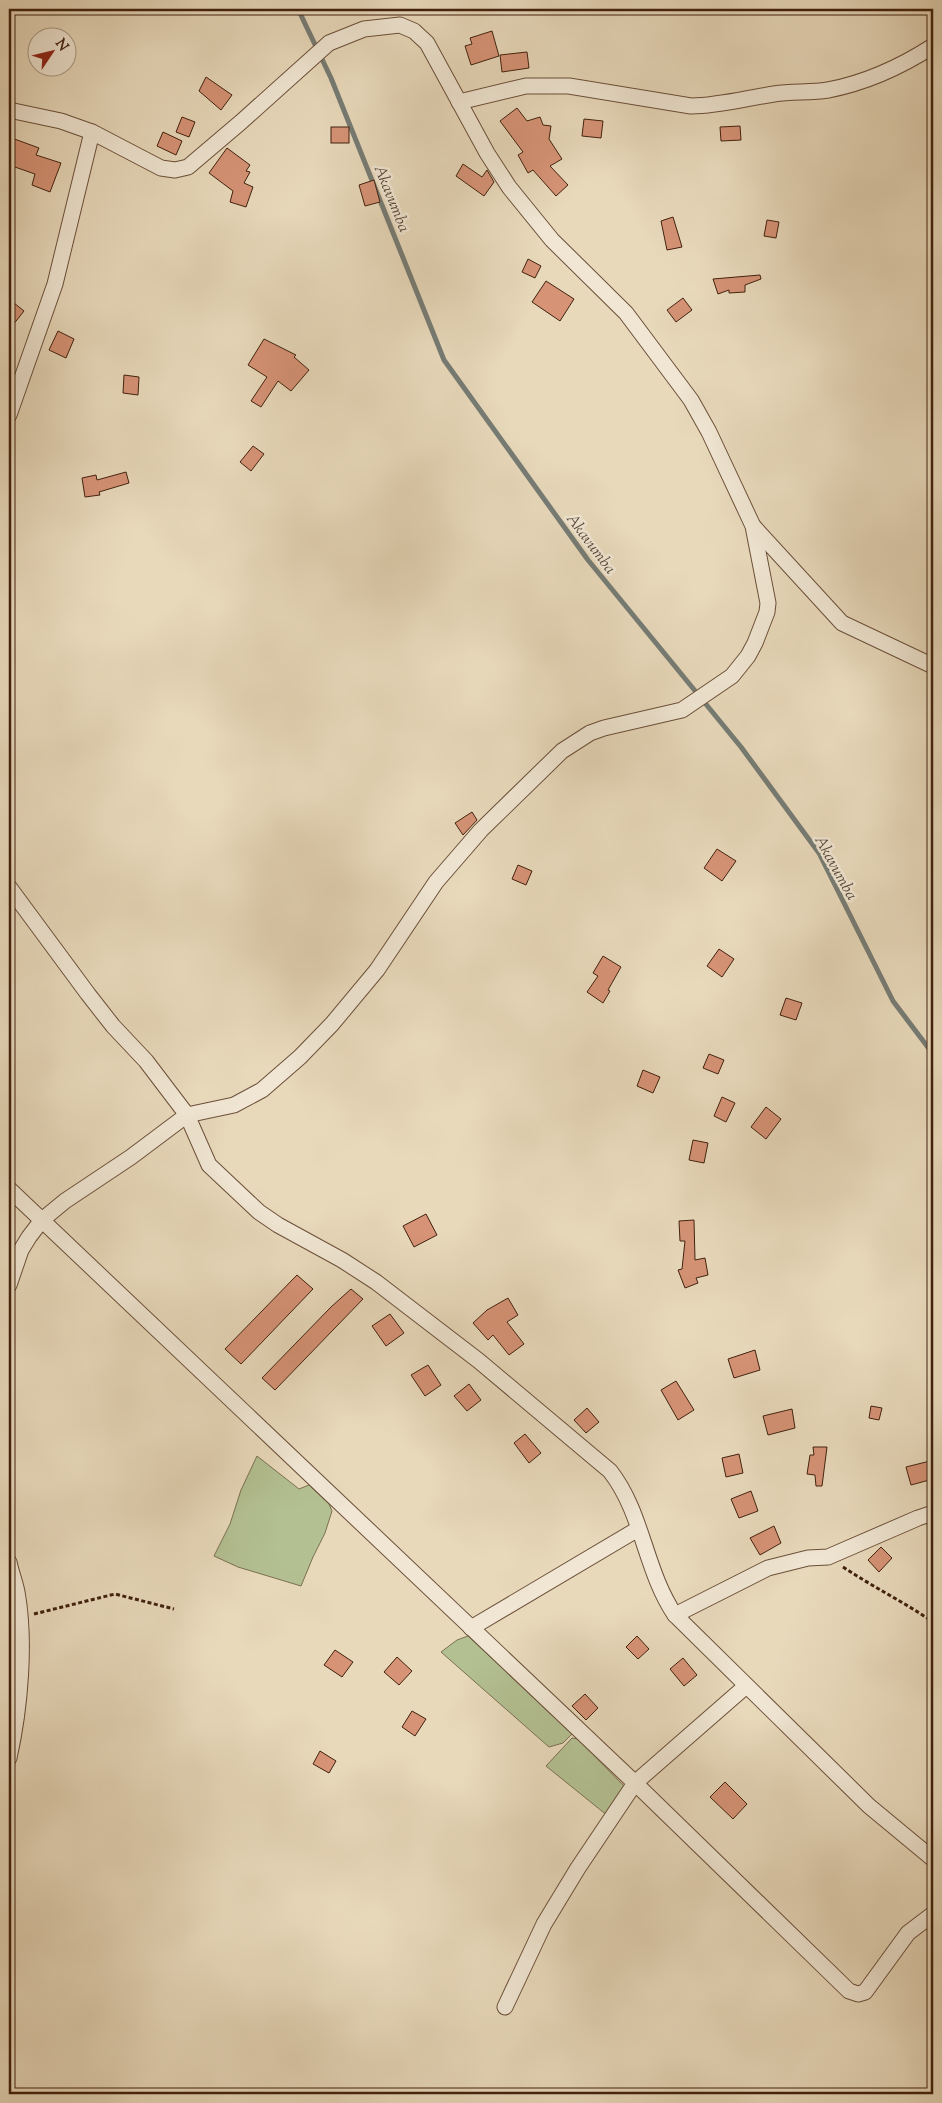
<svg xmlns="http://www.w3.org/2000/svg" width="942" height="2103" font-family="'Sorts Mill Goudy',serif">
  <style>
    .green { fill: #b3c092; stroke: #7a7050 }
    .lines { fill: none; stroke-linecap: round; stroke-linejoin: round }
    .stream { stroke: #767c75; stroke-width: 5 }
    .building { fill: #d69376; stroke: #41210e }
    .minor-casing { stroke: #6b4f39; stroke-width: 17 }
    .path { stroke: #41210e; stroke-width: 3; stroke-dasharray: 4 2.5; stroke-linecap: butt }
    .minor { stroke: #f0e6d3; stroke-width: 15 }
    .labels { text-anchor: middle; stroke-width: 5; stroke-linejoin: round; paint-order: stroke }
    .water-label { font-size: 16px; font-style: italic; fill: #574739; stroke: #f0e6d3 }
  </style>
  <rect width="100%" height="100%" fill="#e8d9bb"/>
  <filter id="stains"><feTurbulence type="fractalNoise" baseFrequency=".004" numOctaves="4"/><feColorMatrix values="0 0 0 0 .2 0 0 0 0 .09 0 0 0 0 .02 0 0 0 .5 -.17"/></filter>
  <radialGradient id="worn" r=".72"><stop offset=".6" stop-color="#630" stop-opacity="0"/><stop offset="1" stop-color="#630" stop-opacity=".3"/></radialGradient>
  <!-- green -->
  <g class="green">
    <path d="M257,1456L299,1489L309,1485L329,1504L332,1511L325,1533L313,1557L301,1586L238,1567L214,1556L230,1524L241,1490Z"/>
    <path d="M468,1636L572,1734L563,1743L549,1747L441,1652L457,1640Z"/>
    <path d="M572,1738L578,1739L624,1786L623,1792L608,1816L546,1766Z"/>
  </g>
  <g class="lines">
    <!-- stream -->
    <path class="stream" d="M298,9L331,78L444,360L588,560L741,747L819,853L893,1001L933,1054"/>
  </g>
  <!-- building -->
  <g class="building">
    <path d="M492,31L499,56L471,65L465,46L472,44L470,38Z"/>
    <path d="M527,52L529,68L502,72L500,55Z"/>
    <path d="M206,77L232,95L221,110L199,91Z"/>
    <path d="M517,108L527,121L540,117L543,125L551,126L549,139L562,159L550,166L568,185L556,196L533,170L528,173L518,155L523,152L500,121Z"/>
    <path d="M182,117L195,122L189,137L176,132Z"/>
    <path d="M584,119L603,121L601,138L582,136Z"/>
    <path d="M740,126L741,140L721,141L720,127Z"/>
    <rect x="331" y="127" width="18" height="16"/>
    <path d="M163,132L182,141L176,155L157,146Z"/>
    <path d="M9,137L39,148L36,155L61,163L50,192L32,185L35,174L9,165Z"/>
    <path d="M227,148L250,165L246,171L250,172L244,183L253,187L246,207L230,202L233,191L209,173Z"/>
    <path d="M463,164L482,177L487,170L494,182L484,196L456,176Z"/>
    <path d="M374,180L380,202L365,206L359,185Z"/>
    <path d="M673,217L682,247L667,250L661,221Z"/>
    <path d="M767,220L779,222L776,238L764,236Z"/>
    <path d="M528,259L541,266L535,278L522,272Z"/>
    <path d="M760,275L761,279L745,285V292L729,293V290L718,294L713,279Z"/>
    <path d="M546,281L574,299L560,321L532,302Z"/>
    <path d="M683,298L692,310L676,322L667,310Z"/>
    <path d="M14,303L24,311L9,330V309Z"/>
    <path d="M58,331L74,339L66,358L49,350Z"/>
    <path d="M264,339L296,355L294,357L309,370L291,391L278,381L261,407L251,401L267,377L248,365Z"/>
    <path d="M124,375L139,377L138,395L123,393Z"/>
    <path d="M253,446L264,454L251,471L240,462Z"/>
    <path d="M126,472L129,483L99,492L100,495L85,497L82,478L96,475L97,480Z"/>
    <path d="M472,812L477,820L463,835L455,823Z"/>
    <path d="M717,849L736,861L722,881L704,868Z"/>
    <path d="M518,865L532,871L526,885L512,879Z"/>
    <path d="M719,949L734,959L722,977L707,966Z"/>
    <path d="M603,956L621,967L608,990L610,991L603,1003L587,992L598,976L593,973Z"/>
    <path d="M786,998L802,1003L796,1020L780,1015Z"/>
    <path d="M709,1054L724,1060L718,1074L703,1068Z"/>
    <path d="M643,1070L660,1077L653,1093L637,1086Z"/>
    <path d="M722,1097L735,1103L726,1122L714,1116Z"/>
    <path d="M766,1107L781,1119L766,1139L751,1127Z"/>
    <path d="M693,1140L708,1143L704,1163L689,1160Z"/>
    <path d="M426,1214L437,1235L414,1247L403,1226Z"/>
    <path d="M694,1220L695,1260L705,1258L708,1275L696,1278L698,1283L685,1288L678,1270L682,1269L685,1241H680L679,1221Z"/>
    <path d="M297,1275L313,1289L241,1364L225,1349Z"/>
    <path d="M351,1289L363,1299L275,1390L262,1378L331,1307Z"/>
    <path d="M508,1298L518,1315L507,1322L524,1344L509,1355L493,1335L488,1340L473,1323L487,1310Z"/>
    <path d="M390,1314L404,1333L386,1346L372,1326Z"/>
    <path d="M755,1350L760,1370L734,1378L728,1359Z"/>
    <path d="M428,1365L441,1385L425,1396L411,1375Z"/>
    <path d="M676,1381L694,1410L678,1420L661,1390Z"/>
    <path d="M469,1384L481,1400L467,1411L454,1396Z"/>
    <path d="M871,1406L882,1408L879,1420L869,1418Z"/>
    <path d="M587,1408L599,1422L586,1433L574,1420Z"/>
    <path d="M792,1409L795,1428L768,1435L763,1416Z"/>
    <path d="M525,1434L541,1453L529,1463L514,1443Z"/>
    <path d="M813,1447H827L822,1486H816L815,1475L807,1474L810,1455H814Z"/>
    <path d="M739,1454L743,1473L726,1477L722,1458Z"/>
    <path d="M930,1461L933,1479L911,1485L906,1467Z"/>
    <path d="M751,1491L758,1511L739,1518L731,1499Z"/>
    <path d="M774,1526L781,1543L760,1555L750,1538Z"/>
    <path d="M881,1547L892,1558L879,1572L868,1560Z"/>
    <path d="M637,1636L649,1649L638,1659L626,1647Z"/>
    <path d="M335,1650L353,1662L342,1677L324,1665Z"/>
    <path d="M397,1657L412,1671L399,1685L384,1672Z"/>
    <path d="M683,1658L697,1675L684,1686L670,1669Z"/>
    <path d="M585,1694L598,1708L586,1720L572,1706Z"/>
    <path d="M412,1711L426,1719L415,1736L402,1727Z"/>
    <path d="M320,1751L336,1761L329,1773L313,1764Z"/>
    <path d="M725,1782L747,1804L733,1819L710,1797Z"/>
  </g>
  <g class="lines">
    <defs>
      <g id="minor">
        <path d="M459,102L526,86H569L691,106C719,106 747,98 774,94C792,91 810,93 828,90C865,83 902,66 933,46"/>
        <path d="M9,110L61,121L92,132L161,168L175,170L188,167L241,122L329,43L364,29L400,25L414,31L427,43L487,153L509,187L552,240L626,313L691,400L709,432L753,526L768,603L767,612L755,643L748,656L732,676L682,710L604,728L590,733L562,751L481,830L436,882L377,970L332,1024L300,1057L262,1090L234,1105L187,1115L131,1157L65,1201L42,1220L29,1237L21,1250L9,1285"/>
        <path d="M9,415L55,284L92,132"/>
        <path d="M754,527L842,623L933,666"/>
        <path d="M9,887L88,994L113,1026L146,1061L187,1115L209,1165L259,1212L278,1225L342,1260L376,1282L479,1361L610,1471C643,1513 645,1571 675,1615L869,1806L933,1859"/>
        <path d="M9,1189L635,1783L849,1991L858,1994L865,1992L908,1933L933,1914"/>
        <path d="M9,1562C11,1572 15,1582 17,1592C26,1642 20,1709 9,1758"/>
        <path d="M675,1615L768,1568L808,1558L828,1557L918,1518L933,1513"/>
        <path d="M471,1628L638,1529"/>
        <path d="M505,2007L544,1924L578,1868L635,1783L746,1686"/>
      </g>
    </defs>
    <!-- minor casing -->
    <use href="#minor" class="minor-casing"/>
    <!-- path -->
    <g class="path">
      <path d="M843,1567C873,1587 904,1602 933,1622"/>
      <path d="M34,1614L115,1594L174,1609"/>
    </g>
    <!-- minor -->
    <use href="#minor" class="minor"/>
  </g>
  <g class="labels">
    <!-- water labels -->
    <g class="water-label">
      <text transform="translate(393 198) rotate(68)" y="6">Akavumba</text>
      <text transform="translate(592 543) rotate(53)" y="6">Akavumba</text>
      <text transform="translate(837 867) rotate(61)" y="6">Akavumba</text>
    </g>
  </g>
  <!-- margin -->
  <rect width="942" height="2103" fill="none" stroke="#e8d9bb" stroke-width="30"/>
  <rect x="10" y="10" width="922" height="2083" fill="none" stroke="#41210e" stroke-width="2.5"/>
  <rect x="15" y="15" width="912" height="2073" fill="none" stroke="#41210e"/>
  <!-- north arrow -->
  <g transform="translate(52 52) rotate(55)"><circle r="24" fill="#f0e6d3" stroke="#aa9784"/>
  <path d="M0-4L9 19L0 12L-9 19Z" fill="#8f2418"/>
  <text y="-8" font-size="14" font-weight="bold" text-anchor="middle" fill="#41210e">N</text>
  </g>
  <rect width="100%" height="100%" filter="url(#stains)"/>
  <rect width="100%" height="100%" fill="url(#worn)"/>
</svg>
